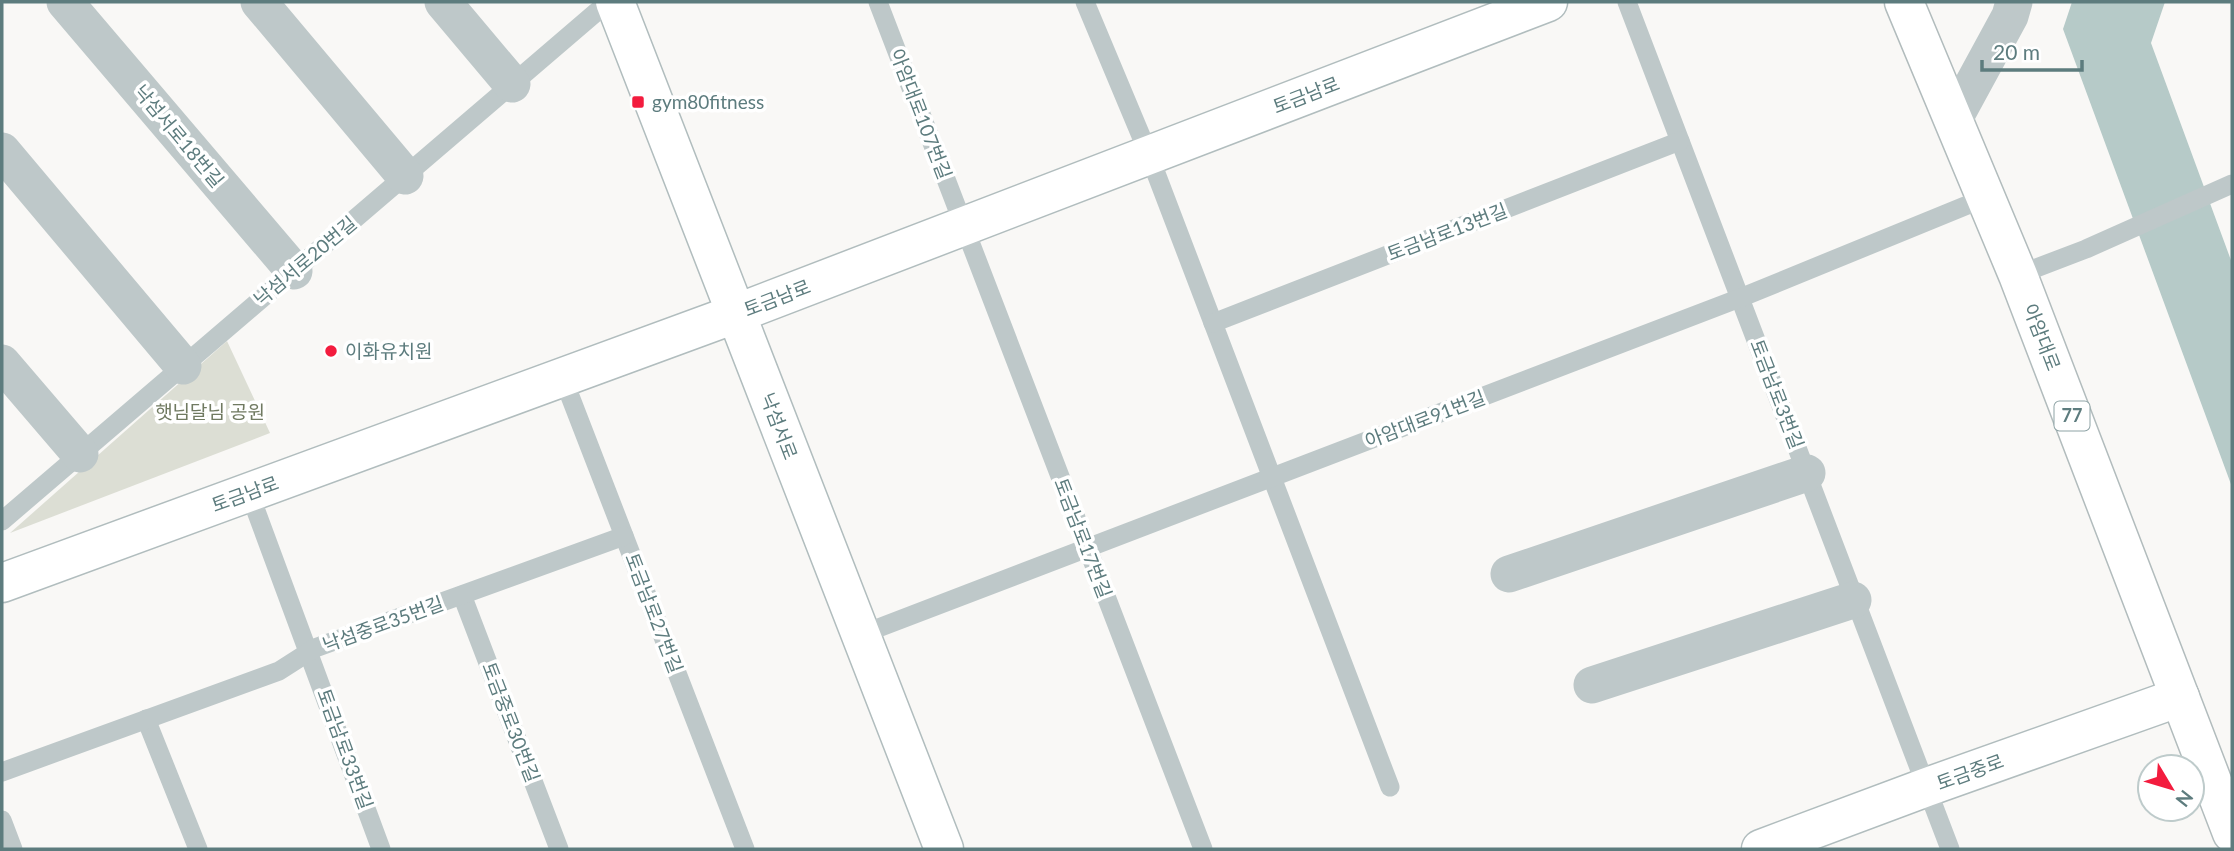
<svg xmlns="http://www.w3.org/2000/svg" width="2234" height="851" font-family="Lato,'Noto Sans KR',sans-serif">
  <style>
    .green { fill: #dcded4 }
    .water { fill: #b6cac8 }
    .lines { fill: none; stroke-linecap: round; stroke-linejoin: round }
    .secondary-casing { stroke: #b1bdbe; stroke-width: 41 }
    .primary-casing { stroke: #b2bcbd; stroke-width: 41 }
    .lane { stroke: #bec8c9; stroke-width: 19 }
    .street { stroke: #bec8c9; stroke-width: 37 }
    .secondary { stroke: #fff; stroke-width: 38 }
    .primary { stroke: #fff; stroke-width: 38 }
    .poi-dot { fill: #f31c3e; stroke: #fff; stroke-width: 2.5 }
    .labels { text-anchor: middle; stroke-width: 7; stroke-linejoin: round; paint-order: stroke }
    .shield { fill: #fff; stroke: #8ea3a5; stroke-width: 2 }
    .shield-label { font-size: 18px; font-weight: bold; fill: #5d7c7e }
    .street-label { font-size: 19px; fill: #5d7c7e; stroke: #fff }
    .poi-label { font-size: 19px; fill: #5d7c7e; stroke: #fff; text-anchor: start }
    .park-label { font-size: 19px; fill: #707a61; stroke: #fff }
  </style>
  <rect width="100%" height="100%" fill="#f9f8f6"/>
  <!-- green -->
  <path class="green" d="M227,341L270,433L10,533Z"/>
  <!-- water -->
  <path class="water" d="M2072,2H2165L2151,43L2232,263V487L2063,29Z"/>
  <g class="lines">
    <defs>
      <g id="secondary">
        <path d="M615,2L944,849"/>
        <path d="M2,583L735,314L1548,2"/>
        <path d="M1761,849L1927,787L2180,697"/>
      </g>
      <path id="primary" d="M1904,2L2018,275L2232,833"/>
    </defs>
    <!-- secondary casing -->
    <use href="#secondary" class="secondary-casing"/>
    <!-- primary casing -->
    <use href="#primary" class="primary-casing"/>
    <!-- lane -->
    <g class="lane">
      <path d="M878,2L1203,849"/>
      <path d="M1085,2L1149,155L1390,787"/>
      <path d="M1627,2L1950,849"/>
      <path d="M2018,275L2086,249L2232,184"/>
      <path d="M1213,323L1680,141"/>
      <path d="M563,378L745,849"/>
      <path d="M249,492L381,849"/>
      <path d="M2,521L608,2"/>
      <path d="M462,595L559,849"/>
      <path d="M860,635L1740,298L1987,197"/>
      <path d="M146,719L198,849"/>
      <path d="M2,772L279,671L315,648L624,536"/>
      <path d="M2,820L13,849"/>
    </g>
    <!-- street -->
    <g class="street">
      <path d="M65,2L294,271"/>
      <path d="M259,2L405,176"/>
      <path d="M443,2L512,84"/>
      <path d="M1954,119L2010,16L2014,2"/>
      <path d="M2,151L183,366"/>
      <path d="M2,363L80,454"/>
      <path d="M1509,574L1807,473"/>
      <path d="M1592,685L1853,600"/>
    </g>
    <!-- secondary -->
    <use href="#secondary" class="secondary"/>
    <!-- primary -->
    <use href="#primary" class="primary"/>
  </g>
  <!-- markers -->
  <g class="poi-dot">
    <rect x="631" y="95" width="14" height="14" rx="3.5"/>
    <circle cx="331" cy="351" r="7"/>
  </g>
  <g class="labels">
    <!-- shield labels -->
    <rect class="shield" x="2054.5" y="401.5" width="35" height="29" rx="5"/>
    <g class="shield-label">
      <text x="2072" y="422">77</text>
    </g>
    <!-- street labels -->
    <g class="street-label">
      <text transform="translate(1306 95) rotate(-21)" y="7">토금남로</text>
      <text transform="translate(921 114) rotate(69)" y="7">아암대로107번길</text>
      <text transform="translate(179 136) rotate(50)" y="7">낙섬서로18번길</text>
      <text transform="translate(1447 232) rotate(-21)" y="7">토금남로13번길</text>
      <text transform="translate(305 261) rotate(-40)" y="7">낙섬서로20번길</text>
      <text transform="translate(777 298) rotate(-21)" y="7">토금남로</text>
      <text transform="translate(2042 337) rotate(69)" y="7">아암대로</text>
      <text transform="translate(1777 394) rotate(69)" y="7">토금남로3번길</text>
      <text transform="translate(1425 419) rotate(-21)" y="7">아암대로91번길</text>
      <text transform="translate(779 426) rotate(69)" y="7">낙섬서로</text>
      <text transform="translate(245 494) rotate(-20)" y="7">토금남로</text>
      <text transform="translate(1083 538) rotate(69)" y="7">토금남로17번길</text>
      <text transform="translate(654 613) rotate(69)" y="7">토금남로27번길</text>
      <text transform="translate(383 624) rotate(-20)" y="7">낙섬중로35번길</text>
      <text transform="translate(511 722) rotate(69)" y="7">토금중로30번길</text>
      <text transform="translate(345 749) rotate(70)" y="7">토금남로33번길</text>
      <text transform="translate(1970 772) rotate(-20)" y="7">토금중로</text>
    </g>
    <!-- poi labels -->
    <g class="poi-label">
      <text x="652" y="109">gym80fitness</text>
      <text x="345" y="358">이화유치원</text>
    </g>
    <!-- park labels -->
    <g class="park-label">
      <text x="210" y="419">햇님달님 공원</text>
    </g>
  </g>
  <!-- border -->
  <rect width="2234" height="851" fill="none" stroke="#5d7c7e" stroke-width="7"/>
  <!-- north arrow -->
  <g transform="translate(2171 788) rotate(128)"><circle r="33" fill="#ffffff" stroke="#becbcb" stroke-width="2"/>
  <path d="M0-5L12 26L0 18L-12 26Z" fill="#f31c3e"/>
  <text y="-10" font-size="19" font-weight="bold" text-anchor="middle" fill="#5d7c7e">N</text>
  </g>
  <!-- scale -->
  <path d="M1982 60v10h100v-10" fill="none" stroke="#5d7c7e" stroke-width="3.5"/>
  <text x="1993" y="60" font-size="21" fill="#5d7c7e" stroke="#ffffff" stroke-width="5" paint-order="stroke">20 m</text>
</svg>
